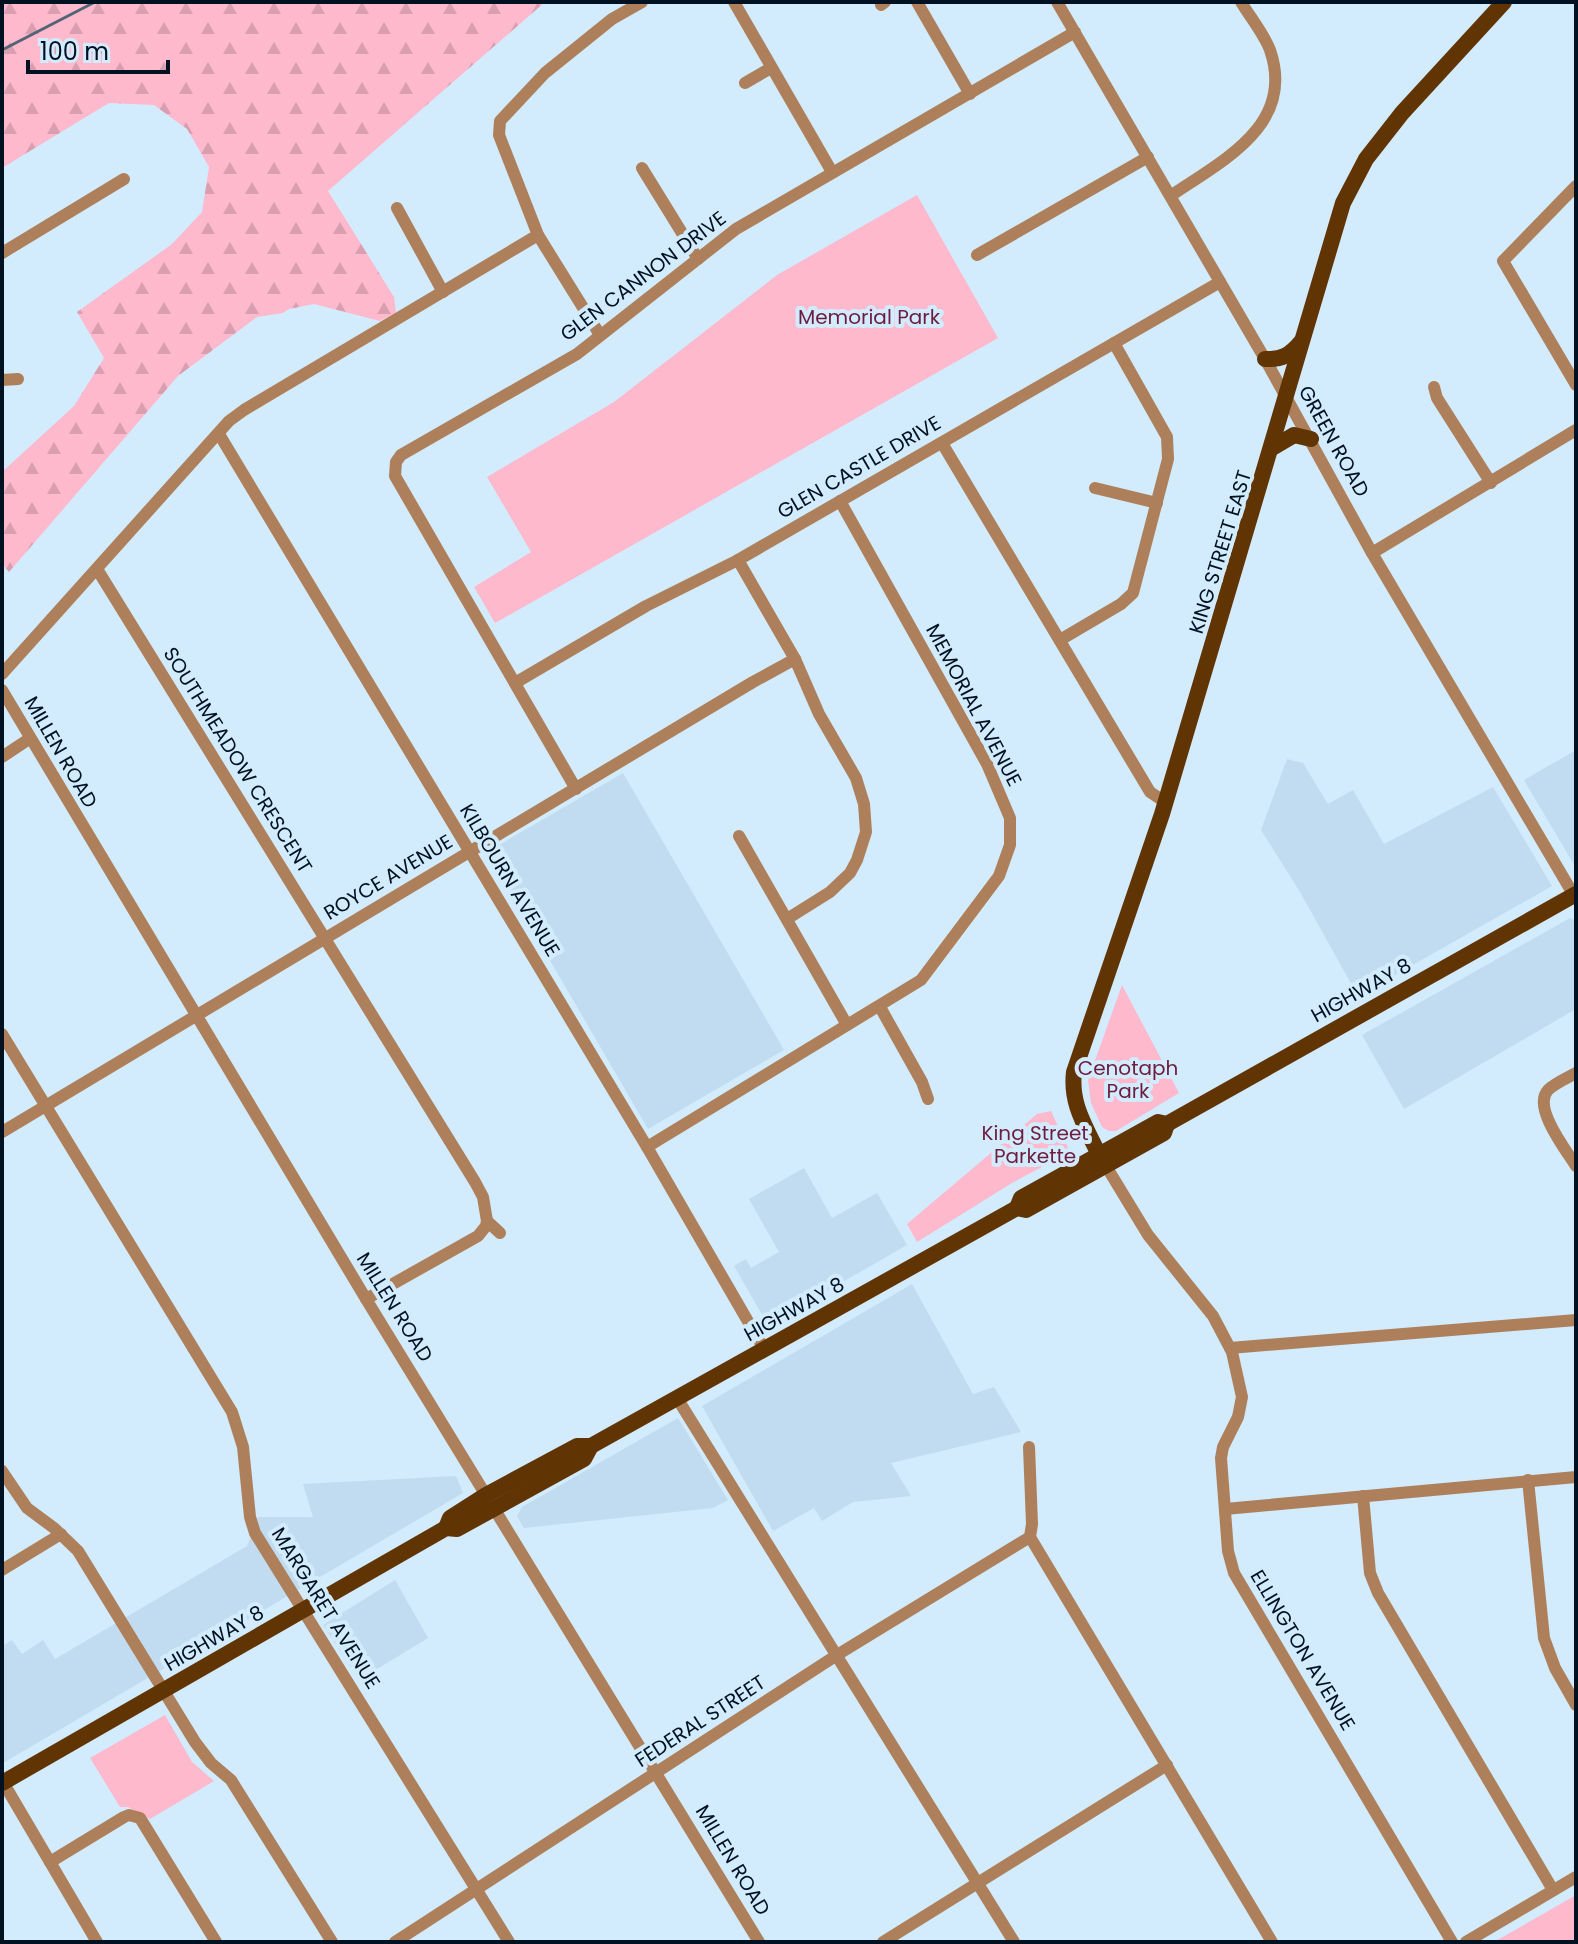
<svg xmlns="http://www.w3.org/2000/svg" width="1578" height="1944" font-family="Poppins,sans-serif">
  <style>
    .built { fill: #c1dcf0 }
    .forest { fill: url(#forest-firs) }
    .park { fill: #ffb9cd }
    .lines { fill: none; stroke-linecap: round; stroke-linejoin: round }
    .minor { stroke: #ad805b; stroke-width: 12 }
    .major { stroke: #613404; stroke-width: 16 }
    .rail { stroke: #516576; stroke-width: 3 }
    .labels { text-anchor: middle; stroke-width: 8; stroke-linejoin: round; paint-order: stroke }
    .street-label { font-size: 20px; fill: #001121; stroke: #d2ebfd }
    .park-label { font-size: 20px; fill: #6e1c3d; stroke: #d2ebfd }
  </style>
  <defs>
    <pattern id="forest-firs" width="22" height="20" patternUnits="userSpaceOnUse" patternTransform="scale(2)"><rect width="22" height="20" fill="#ffb9cd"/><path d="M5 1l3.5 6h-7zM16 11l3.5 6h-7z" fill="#d99eb0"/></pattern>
  </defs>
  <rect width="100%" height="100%" fill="#d2ebfd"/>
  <!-- built -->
  <g class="built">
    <path d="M1576,750V868L1524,780Z"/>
    <path d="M1287,759L1303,763L1328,804L1353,790L1384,844L1493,787L1552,886L1358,996L1300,892L1261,830Z"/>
    <path d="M623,773L784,1050L648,1129L487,852Z"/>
    <path d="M1570,918L1576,921V1009L1404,1109L1362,1035Z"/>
    <path d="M804,1168L832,1218L877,1193L907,1245L768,1325L734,1266L746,1259L751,1268L779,1252L749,1199Z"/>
    <path d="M912,1284L973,1394L994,1387L1021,1432L891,1463L911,1496L853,1502L822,1521L814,1508L773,1531L702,1406Z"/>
    <path d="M678,1418L728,1500L713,1508L524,1528L517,1516L522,1507Z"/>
    <path d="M456,1476L463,1493L3,1763L2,1646L12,1640L22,1654L43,1640L55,1659L247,1546L258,1517H313L303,1484Z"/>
    <path d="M395,1580L428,1638L359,1680L323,1625Z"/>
  </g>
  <!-- forest -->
  <path class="forest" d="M2,2H545L328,191L394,297L396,313L380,321L314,304L289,309L283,313L257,317L178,376L9,572L2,564V472L74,406L104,358L77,312L172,244L202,212L209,167L187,129L154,105L109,103L2,168Z"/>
  <!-- park -->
  <g class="park">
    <path d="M917,195L998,338L495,623L474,587L531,552L487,477L614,402L777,275Z"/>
    <path d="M1122,985L1179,1093L1116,1131H1109L1102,1127L1091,1103L1088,1080Z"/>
    <path d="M1051,1111L1070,1152L1012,1183L917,1242L907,1224L1037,1114Z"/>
    <path d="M165,1715L192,1762L214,1781L150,1819L128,1807H120L90,1758Z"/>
    <path d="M1576,1895V1942H1494Z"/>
  </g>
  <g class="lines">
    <!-- minor -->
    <g class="minor">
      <path d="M734,2L832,172"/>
      <path d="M917,2L970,94"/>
      <path d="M1057,2L1265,359L1372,553L1576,899"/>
      <path d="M881,5L885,2"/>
      <path d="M745,83L771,68"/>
      <path d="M642,168L698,259"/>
      <path d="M1576,186L1503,261L1576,385"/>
      <path d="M1172,195C1222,161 1296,125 1270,50C1264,34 1250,17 1241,2"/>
      <path d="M397,208L443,292"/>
      <path d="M2,253L124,179"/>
      <path d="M977,255L1148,157"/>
      <path d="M600,335L538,235L499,135L500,121L545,73L612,19L642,2"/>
      <path d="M2,380L18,379"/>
      <path d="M1434,387L1437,398L1491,483"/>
      <path d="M219,434L647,1147L764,1349"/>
      <path d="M942,443L1150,792L1165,802"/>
      <path d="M1095,488L1157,503"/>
      <path d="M1372,553L1576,430"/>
      <path d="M738,560L795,659L819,714L856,778L864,804L866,832L857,860L850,873L830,892L787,919"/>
      <path d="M97,569L475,1182L483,1197L487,1221"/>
      <path d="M1060,640L1121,604L1133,593L1168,459L1167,437L1114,343"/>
      <path d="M2,674L229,421L244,410L538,235"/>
      <path d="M515,683L646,606L738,560L1220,282"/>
      <path d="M2,690L366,1299L759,1942"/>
      <path d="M2,757L29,739"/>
      <path d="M576,789L395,476L396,462L401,455L577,354L736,229L1075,32"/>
      <path d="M739,836L847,1025"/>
      <path d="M880,1007L922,1082L928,1099"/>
      <path d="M2,1034L232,1412L243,1447L250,1517L255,1533L509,1942"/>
      <path d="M1576,1073C1567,1078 1555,1083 1548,1090C1532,1107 1566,1150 1576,1166"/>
      <path d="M2,1132L753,682L795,659"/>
      <path d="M647,1147L921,980L999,876L1010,845V818L987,764L840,501"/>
      <path d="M1103,1161L1148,1235L1213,1316L1232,1352L1242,1397L1238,1417L1223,1447L1221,1458L1228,1551L1234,1573L1452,1942"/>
      <path d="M487,1221L500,1233"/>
      <path d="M366,1299L478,1236L486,1226L487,1221"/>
      <path d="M1230,1348L1576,1320"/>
      <path d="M677,1398L1014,1942"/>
      <path d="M1029,1447L1032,1524L1030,1537L1272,1942"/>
      <path d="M2,1471L27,1508L54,1528L78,1551L195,1742L211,1763L231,1780L332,1942"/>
      <path d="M1528,1480L1544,1638L1555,1668L1576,1705"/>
      <path d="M1363,1496L1370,1573L1378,1593L1553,1890"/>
      <path d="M1225,1509L1576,1477"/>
      <path d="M2,1570L61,1534"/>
      <path d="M3,1782L97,1942"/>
      <path d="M50,1862L124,1817L129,1815L140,1818L216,1942"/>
      <path d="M395,1942L837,1655L1030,1537"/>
      <path d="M883,1942L1167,1765"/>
      <path d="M1466,1942L1576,1877"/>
    </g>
    <!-- major -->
    <g class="major">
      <path d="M1265,359C1282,360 1290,355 1301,342"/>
      <path d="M1272,448L1294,435L1311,439"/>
      <path d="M1099,1155C1086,1127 1070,1104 1074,1072L1162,814L1343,203L1366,159L1402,113L1504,2"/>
      <path d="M1017,1208L1021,1198L1158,1122L1167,1124L1576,894"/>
      <path d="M446,1528L450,1518L486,1495L577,1446H591L1017,1208L1026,1210L1164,1133L1167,1124"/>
      <path d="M2,1783L446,1528L457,1529L584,1459L591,1446"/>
    </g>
    <!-- rail -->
    <path class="rail" d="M2,50L95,2"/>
  </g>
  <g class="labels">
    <!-- street labels -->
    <g class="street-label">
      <text transform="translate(643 276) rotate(-37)" y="7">GLEN CANNON DRIVE</text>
      <text transform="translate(1334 441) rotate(61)" y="7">GREEN ROAD</text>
      <text transform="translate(859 467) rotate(-30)" y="7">GLEN CASTLE DRIVE</text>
      <text transform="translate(1220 552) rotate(-73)" y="7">KING STREET EAST</text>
      <text transform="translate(974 705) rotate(62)" y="7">MEMORIAL AVENUE</text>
      <text transform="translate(61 752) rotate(60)" y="7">MILLEN ROAD</text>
      <text transform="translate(238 760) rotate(58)" y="7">SOUTHMEADOW CRESCENT</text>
      <text transform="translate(388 877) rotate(-31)" y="7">ROYCE AVENUE</text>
      <text transform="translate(510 880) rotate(59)" y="7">KILBOURN AVENUE</text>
      <text transform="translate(1361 990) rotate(-29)" y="7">HIGHWAY 8</text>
      <text transform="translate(395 1307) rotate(58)" y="7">MILLEN ROAD</text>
      <text transform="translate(794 1309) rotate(-29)" y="7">HIGHWAY 8</text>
      <text transform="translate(326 1608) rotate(58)" y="7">MARGARET AVENUE</text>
      <text transform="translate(214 1638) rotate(-30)" y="7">HIGHWAY 8</text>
      <text transform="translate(1303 1650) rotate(59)" y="7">ELLINGTON AVENUE</text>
      <text transform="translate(700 1721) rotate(-33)" y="7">FEDERAL STREET</text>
      <text transform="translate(733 1860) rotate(59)" y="7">MILLEN ROAD</text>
    </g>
    <!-- park labels -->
    <g class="park-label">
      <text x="869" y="324">Memorial Park</text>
      <text x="1128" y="1075">Cenotaph<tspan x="1128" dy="23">Park</tspan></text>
      <text x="1035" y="1140">King Street<tspan x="1035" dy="23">Parkette</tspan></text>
    </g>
  </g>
  <!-- border -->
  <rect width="1578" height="1944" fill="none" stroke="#001121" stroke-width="8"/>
  <!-- scale -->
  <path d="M28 60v12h140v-12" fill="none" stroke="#001121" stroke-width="4"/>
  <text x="40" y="60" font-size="24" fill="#001121" stroke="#d2ebfd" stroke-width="6" paint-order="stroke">100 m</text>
</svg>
